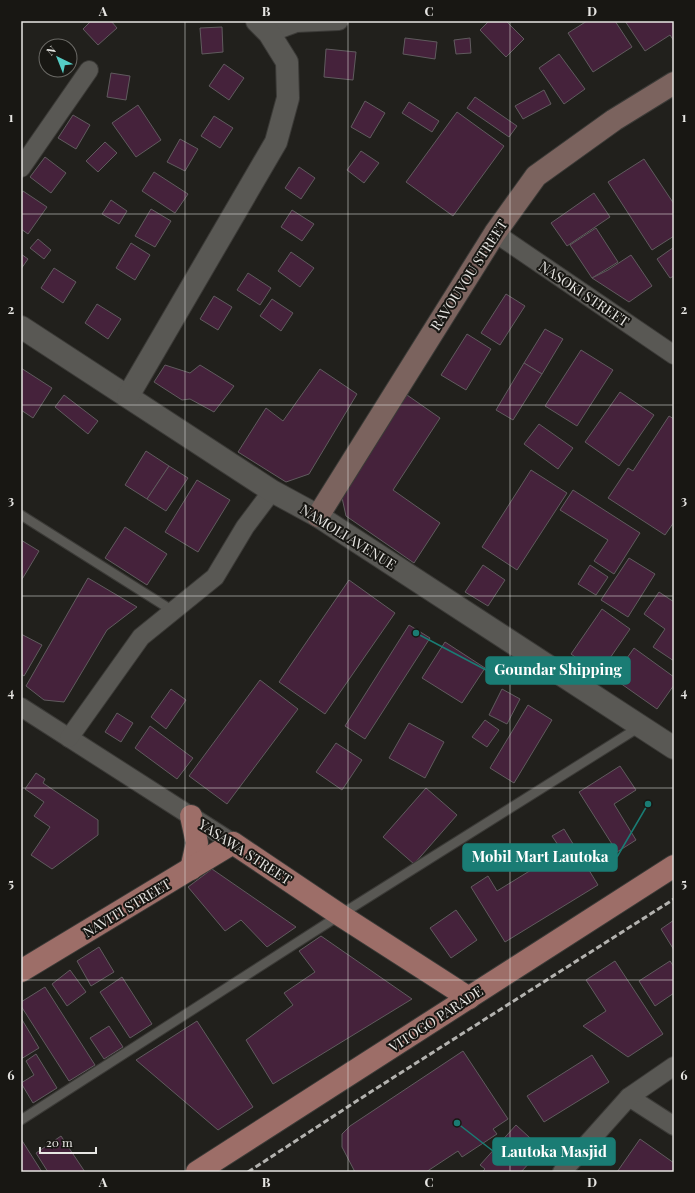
<svg xmlns="http://www.w3.org/2000/svg" width="695" height="1193" font-family="'Playfair Display',serif">
  <style>
    .building { fill: #45223b; stroke: #605b5e }
    .lines { fill: none; stroke-linecap: round; stroke-linejoin: round }
    .service-casing { stroke: #3b3a37; stroke-width: 11 }
    .minor-casing { stroke: #3b3a37; stroke-width: 20 }
    .tertiary-casing { stroke: #3b3a37; stroke-width: 24 }
    .secondary-casing { stroke: #3b3a37; stroke-width: 24 }
    .primary-casing { stroke: #3b3a37; stroke-width: 24 }
    .service { stroke: #595854; stroke-width: 9 }
    .minor { stroke: #595854; stroke-width: 18 }
    .tertiary { stroke: #595854; stroke-width: 22 }
    .secondary { stroke: #7b635e; stroke-width: 22 }
    .primary { stroke: #9d6e68; stroke-width: 22 }
    .rail { stroke: #b3b2af; stroke-width: 3; stroke-dasharray: 6 3; stroke-linecap: butt }
    .grid { fill: none; stroke: #e7e6e3; stroke-width: 1; stroke-opacity: 0.55 }
    .labels { text-anchor: middle; stroke-width: 4; stroke-linejoin: round; paint-order: stroke }
    .street-label { font-size: 14px; fill: #e7e6e3; stroke: #181713 }
    .leader { fill: none; stroke: #1a7c74; stroke-width: 1.5 }
    .callout-dot { fill: #1a7c74; stroke: #181713; stroke-width: 1.5 }
    .callout { fill: #1a7c74; stroke: #1a7c74; stroke-width: 1.5 }
    .callout-label { font-size: 15px; text-anchor: middle; font-weight: bold; fill: #fff }
    .neatline { fill: none; stroke: #e7e6e3; stroke-width: 1.5 }
    .grid-label { font-size: 13px; text-anchor: middle; font-weight: bold; fill: #e7e6e3 }
  </style>
  <rect width="100%" height="100%" fill="#21201c"/>
  <!-- building -->
  <g class="building">
    <path d="M91,21H111L117,28L98,45L83,29Z"/>
    <path d="M489,21H506L524,39L506,57L480,30Z"/>
    <path d="M587,21H615L632,47L593,72L568,33Z"/>
    <path d="M625,21H674V41L670,35L645,51Z"/>
    <path d="M222,27L223,52L202,54L200,28Z"/>
    <path d="M405,38L437,42L435,59L403,54Z"/>
    <path d="M470,38L471,53L456,54L454,40Z"/>
    <path d="M326,49L356,52L353,80L324,77Z"/>
    <path d="M559,54L585,89L564,104L539,68Z"/>
    <path d="M224,64L244,78L229,100L209,86Z"/>
    <path d="M111,73L130,76L126,100L107,97Z"/>
    <path d="M544,90L551,104L523,119L515,106Z"/>
    <path d="M475,97L517,126L509,137L467,108Z"/>
    <path d="M365,101L385,113L370,138L351,127Z"/>
    <path d="M409,102L439,121L432,132L402,113Z"/>
    <path d="M138,105L161,140L136,157L112,123Z"/>
    <path d="M457,112L504,146L453,216L406,182Z"/>
    <path d="M73,115L90,125L76,149L58,138Z"/>
    <path d="M214,116L233,128L220,148L201,136Z"/>
    <path d="M180,139L198,149L185,171L167,162Z"/>
    <path d="M105,142L117,153L98,172L86,161Z"/>
    <path d="M361,151L379,163L364,183L347,170Z"/>
    <path d="M45,157L66,173L51,193L30,177Z"/>
    <path d="M644,159L674,204V236L652,250L608,182Z"/>
    <path d="M299,167L315,178L301,199L285,188Z"/>
    <path d="M154,172L188,194L175,213L142,191Z"/>
    <path d="M23,191L47,207L28,234L21,229V194Z"/>
    <path d="M594,193L610,217L567,246L551,223Z"/>
    <path d="M111,200L127,211L119,224L102,214Z"/>
    <path d="M151,209L171,221L155,247L135,236Z"/>
    <path d="M292,210L314,224L302,241L281,227Z"/>
    <path d="M596,228L618,262L592,278L570,245Z"/>
    <path d="M38,239L51,250L44,259L30,248Z"/>
    <path d="M131,243L150,255L135,280L116,268Z"/>
    <path d="M674,247V276L670,278L657,259Z"/>
    <path d="M291,252L314,268L300,287L278,271Z"/>
    <path d="M21,254L28,259L21,269Z"/>
    <path d="M631,255L652,286L629,302L592,278L608,270Z"/>
    <path d="M54,268L76,282L63,303L41,288Z"/>
    <path d="M248,273L271,288L260,305L237,290Z"/>
    <path d="M506,294L525,306L500,345L481,333Z"/>
    <path d="M214,296L232,307L218,330L200,319Z"/>
    <path d="M272,299L293,313L281,331L260,316Z"/>
    <path d="M97,304L121,319L108,339L85,323Z"/>
    <path d="M545,329L563,339L542,374L524,363Z"/>
    <path d="M467,334L491,349L466,390L441,375Z"/>
    <path d="M581,350L613,370L577,426L545,406Z"/>
    <path d="M524,363L542,374L513,420L496,410Z"/>
    <path d="M165,365L190,373L200,365L234,386L214,412L190,399L182,400L154,382Z"/>
    <path d="M21,368L52,388L33,418L21,410Z"/>
    <path d="M320,369L357,394L309,474L286,482L238,452L266,408L283,421Z"/>
    <path d="M620,392L654,415L619,466L585,442Z"/>
    <path d="M64,395L98,421L88,434L55,407Z"/>
    <path d="M407,395L440,418L393,490L440,523L414,563L346,516L341,493Z"/>
    <path d="M669,416L674,419V522L665,535L608,498L628,468L633,471Z"/>
    <path d="M539,424L573,448L558,469L524,444Z"/>
    <path d="M146,451L169,466L147,499L125,485Z"/>
    <path d="M169,466L188,478L166,511L147,499Z"/>
    <path d="M531,470L567,493L517,570L482,547Z"/>
    <path d="M197,480L230,500L198,552L165,532Z"/>
    <path d="M573,490L640,533L614,574L594,561L608,540L560,510Z"/>
    <path d="M125,527L167,554L147,585L105,558Z"/>
    <path d="M21,540L39,551L21,581Z"/>
    <path d="M629,558L655,574L628,617L601,600Z"/>
    <path d="M483,565L505,580L488,606L465,592Z"/>
    <path d="M590,565L608,577L596,595L578,584Z"/>
    <path d="M88,578L137,607L107,630L64,702L44,700L26,686Z"/>
    <path d="M349,580L395,613L325,714L279,682Z"/>
    <path d="M659,592L674,602V661L653,647L665,629L644,614Z"/>
    <path d="M602,609L630,629L599,674L571,654Z"/>
    <path d="M409,625L430,638L365,739L345,726Z"/>
    <path d="M21,634L42,645L24,676L21,674Z"/>
    <path d="M445,642L485,668L462,703L422,678Z"/>
    <path d="M634,648L674,677V685L657,709L613,678Z"/>
    <path d="M260,680L298,709L227,804L189,776Z"/>
    <path d="M171,689L186,700L166,729L151,717Z"/>
    <path d="M502,689L520,699L507,724L489,715Z"/>
    <path d="M528,705L552,720L514,783L490,768Z"/>
    <path d="M117,713L133,723L121,742L105,732Z"/>
    <path d="M485,720L499,730L487,747L472,737Z"/>
    <path d="M409,723L444,742L425,778L389,758Z"/>
    <path d="M150,726L193,758L177,779L135,748Z"/>
    <path d="M336,743L362,760L342,790L316,772Z"/>
    <path d="M620,766L636,790L614,804L636,840L617,852L579,792Z"/>
    <path d="M36,773L45,779L43,783L98,820V835L52,869L31,855L50,827L34,816L44,802L25,789Z"/>
    <path d="M426,788L457,815L414,864L383,837Z"/>
    <path d="M564,829L598,885L505,942L471,887L488,876L497,891L562,851L552,836Z"/>
    <path d="M212,869L296,927L267,947L241,920L225,931L188,887Z"/>
    <path d="M456,910L477,940L451,958L430,928Z"/>
    <path d="M674,920V950L661,929Z"/>
    <path d="M321,936L412,999L273,1084L246,1040L293,1005L284,993L315,972L299,951Z"/>
    <path d="M99,947L114,972L91,986L77,961Z"/>
    <path d="M615,961L663,1034L628,1057L583,1026L606,1011L586,980Z"/>
    <path d="M670,961L674,967V993L655,1006L639,981Z"/>
    <path d="M70,970L86,992L67,1006L52,984Z"/>
    <path d="M122,977L152,1024L130,1038L100,992Z"/>
    <path d="M45,987L95,1065L69,1081L21,1006V1002Z"/>
    <path d="M21,1018L39,1048L21,1059Z"/>
    <path d="M197,1021L253,1107L218,1130L136,1060Z"/>
    <path d="M109,1026L123,1047L104,1059L90,1038Z"/>
    <path d="M463,1051L508,1119L493,1129L497,1134L462,1157L458,1151L426,1172H355L342,1147V1134L350,1126Z"/>
    <path d="M36,1054L57,1088L33,1103L21,1083L34,1075L26,1061Z"/>
    <path d="M592,1055L609,1082L544,1122L527,1096Z"/>
    <path d="M516,1125L542,1149L521,1172H482L485,1169L480,1165Z"/>
    <path d="M61,1136L85,1172H48L36,1153Z"/>
    <path d="M21,1139L42,1172H21Z"/>
    <path d="M640,1139L674,1163V1172H617Z"/>
  </g>
  <g class="lines">
    <defs>
      <g id="service">
        <path d="M21,515L173,611"/>
        <path d="M21,1120L340,915L641,726"/>
      </g>
      <g id="minor">
        <path d="M269,33L296,23L339,21"/>
        <path d="M21,168L89,70"/>
        <path d="M495,233L674,355"/>
        <path d="M21,707L233,843"/>
        <path d="M69,738L141,637L215,577L245,527L272,491"/>
        <path d="M629,1097L674,1126"/>
        <path d="M562,1172L629,1097L674,1066"/>
      </g>
      <g id="tertiary">
        <path d="M21,327L272,491L318,516L674,748"/>
        <path d="M128,396L276,142L288,98L287,62L269,33L257,21"/>
      </g>
      <path id="secondary" d="M318,516L495,233L536,176L614,120L674,83"/>
      <g id="primary">
        <path d="M191,816L197,843L191,869"/>
        <path d="M21,971L233,843L340,915L469,998"/>
        <path d="M197,1172L674,866"/>
      </g>
    </defs>
    <!-- service casing -->
    <use href="#service" class="service-casing"/>
    <!-- minor casing -->
    <use href="#minor" class="minor-casing"/>
    <!-- tertiary casing -->
    <use href="#tertiary" class="tertiary-casing"/>
    <!-- secondary casing -->
    <use href="#secondary" class="secondary-casing"/>
    <!-- primary casing -->
    <use href="#primary" class="primary-casing"/>
    <!-- service -->
    <use href="#service" class="service"/>
    <!-- minor -->
    <use href="#minor" class="minor"/>
    <!-- tertiary -->
    <use href="#tertiary" class="tertiary"/>
    <!-- secondary -->
    <use href="#secondary" class="secondary"/>
    <!-- primary -->
    <use href="#primary" class="primary"/>
    <!-- rail -->
    <path class="rail" d="M248,1172L369,1093L674,899"/>
  </g>
  <!-- grid -->
  <path class="grid" d="M185,21V1172M348,21V1172M510,21V1172M21,214H674M21,405H674M21,596H674M21,788H674M21,980H674"/>
  <g class="labels">
    <!-- street labels -->
    <g class="street-label">
      <text transform="translate(469 275) rotate(-57)" y="5">RAVOUVOU STREET</text>
      <text transform="translate(584 294) rotate(34)" y="5">NASOKI STREET</text>
      <text transform="translate(348 537) rotate(32)" y="5">NAMOLI AVENUE</text>
      <text transform="translate(245 852) rotate(33)" y="5">YASAWA STREET</text>
      <text transform="translate(127 908) rotate(-31)" y="5">NAVITI STREET</text>
      <text transform="translate(436 1019) rotate(-33)" y="5">VITOGO PARADE</text>
    </g>
  </g>
  <!-- callouts -->
  <path class="leader" d="M416 633L486 670M648 804L617 857M457 1123L493 1151"/>
  <g class="callout-dot">
    <circle cx="416" cy="633" r="4"/>
    <circle cx="648" cy="804" r="4"/>
    <circle cx="457" cy="1123" r="4"/>
  </g>
  <g class="callout">
    <rect x="486" y="657" width="144" height="27" rx="4"/>
    <rect x="463" y="844" width="154" height="27" rx="4"/>
    <rect x="493" y="1138" width="122" height="27" rx="4"/>
  </g>
  <g class="callout-label">
    <text x="558" y="675">Goundar Shipping</text>
    <text x="540" y="862">Mobil Mart Lautoka</text>
    <text x="554" y="1157">Lautoka Masjid</text>
  </g>
  <!-- border -->
  <rect width="695" height="1193" fill="none" stroke="#181713" stroke-width="44"/>
  <!-- north arrow -->
  <g transform="translate(58 58) rotate(317)"><circle r="19" fill="#181713" stroke="#6b6a66"/>
  <path d="M0-3L7 15L0 10L-7 15Z" fill="#55cdc6"/>
  <text y="-6" font-size="11" font-weight="bold" text-anchor="middle" fill="#e7e6e3">N</text>
  </g>
  <!-- scale -->
  <path d="M40 1147v6h56v-6" fill="none" stroke="#e7e6e3" stroke-width="2"/>
  <text x="46" y="1147" font-size="12" fill="#e7e6e3" stroke="#181713" stroke-width="3" paint-order="stroke">20 m</text>
  <rect x="22" y="22" width="651" height="1149" class="neatline"/>
  <g class="grid-label">
    <text x="103" y="16">A</text>
    <text x="266" y="16">B</text>
    <text x="429" y="16">C</text>
    <text x="592" y="16">D</text>
    <text x="11" y="122">1</text>
    <text x="684" y="122">1</text>
    <text x="11" y="314">2</text>
    <text x="684" y="314">2</text>
    <text x="11" y="505">3</text>
    <text x="684" y="505">3</text>
    <text x="11" y="697">4</text>
    <text x="684" y="697">4</text>
    <text x="11" y="888">5</text>
    <text x="684" y="888">5</text>
    <text x="11" y="1080">6</text>
    <text x="684" y="1080">6</text>
    <text x="103" y="1187">A</text>
    <text x="266" y="1187">B</text>
    <text x="429" y="1187">C</text>
    <text x="592" y="1187">D</text>
  </g>
</svg>
